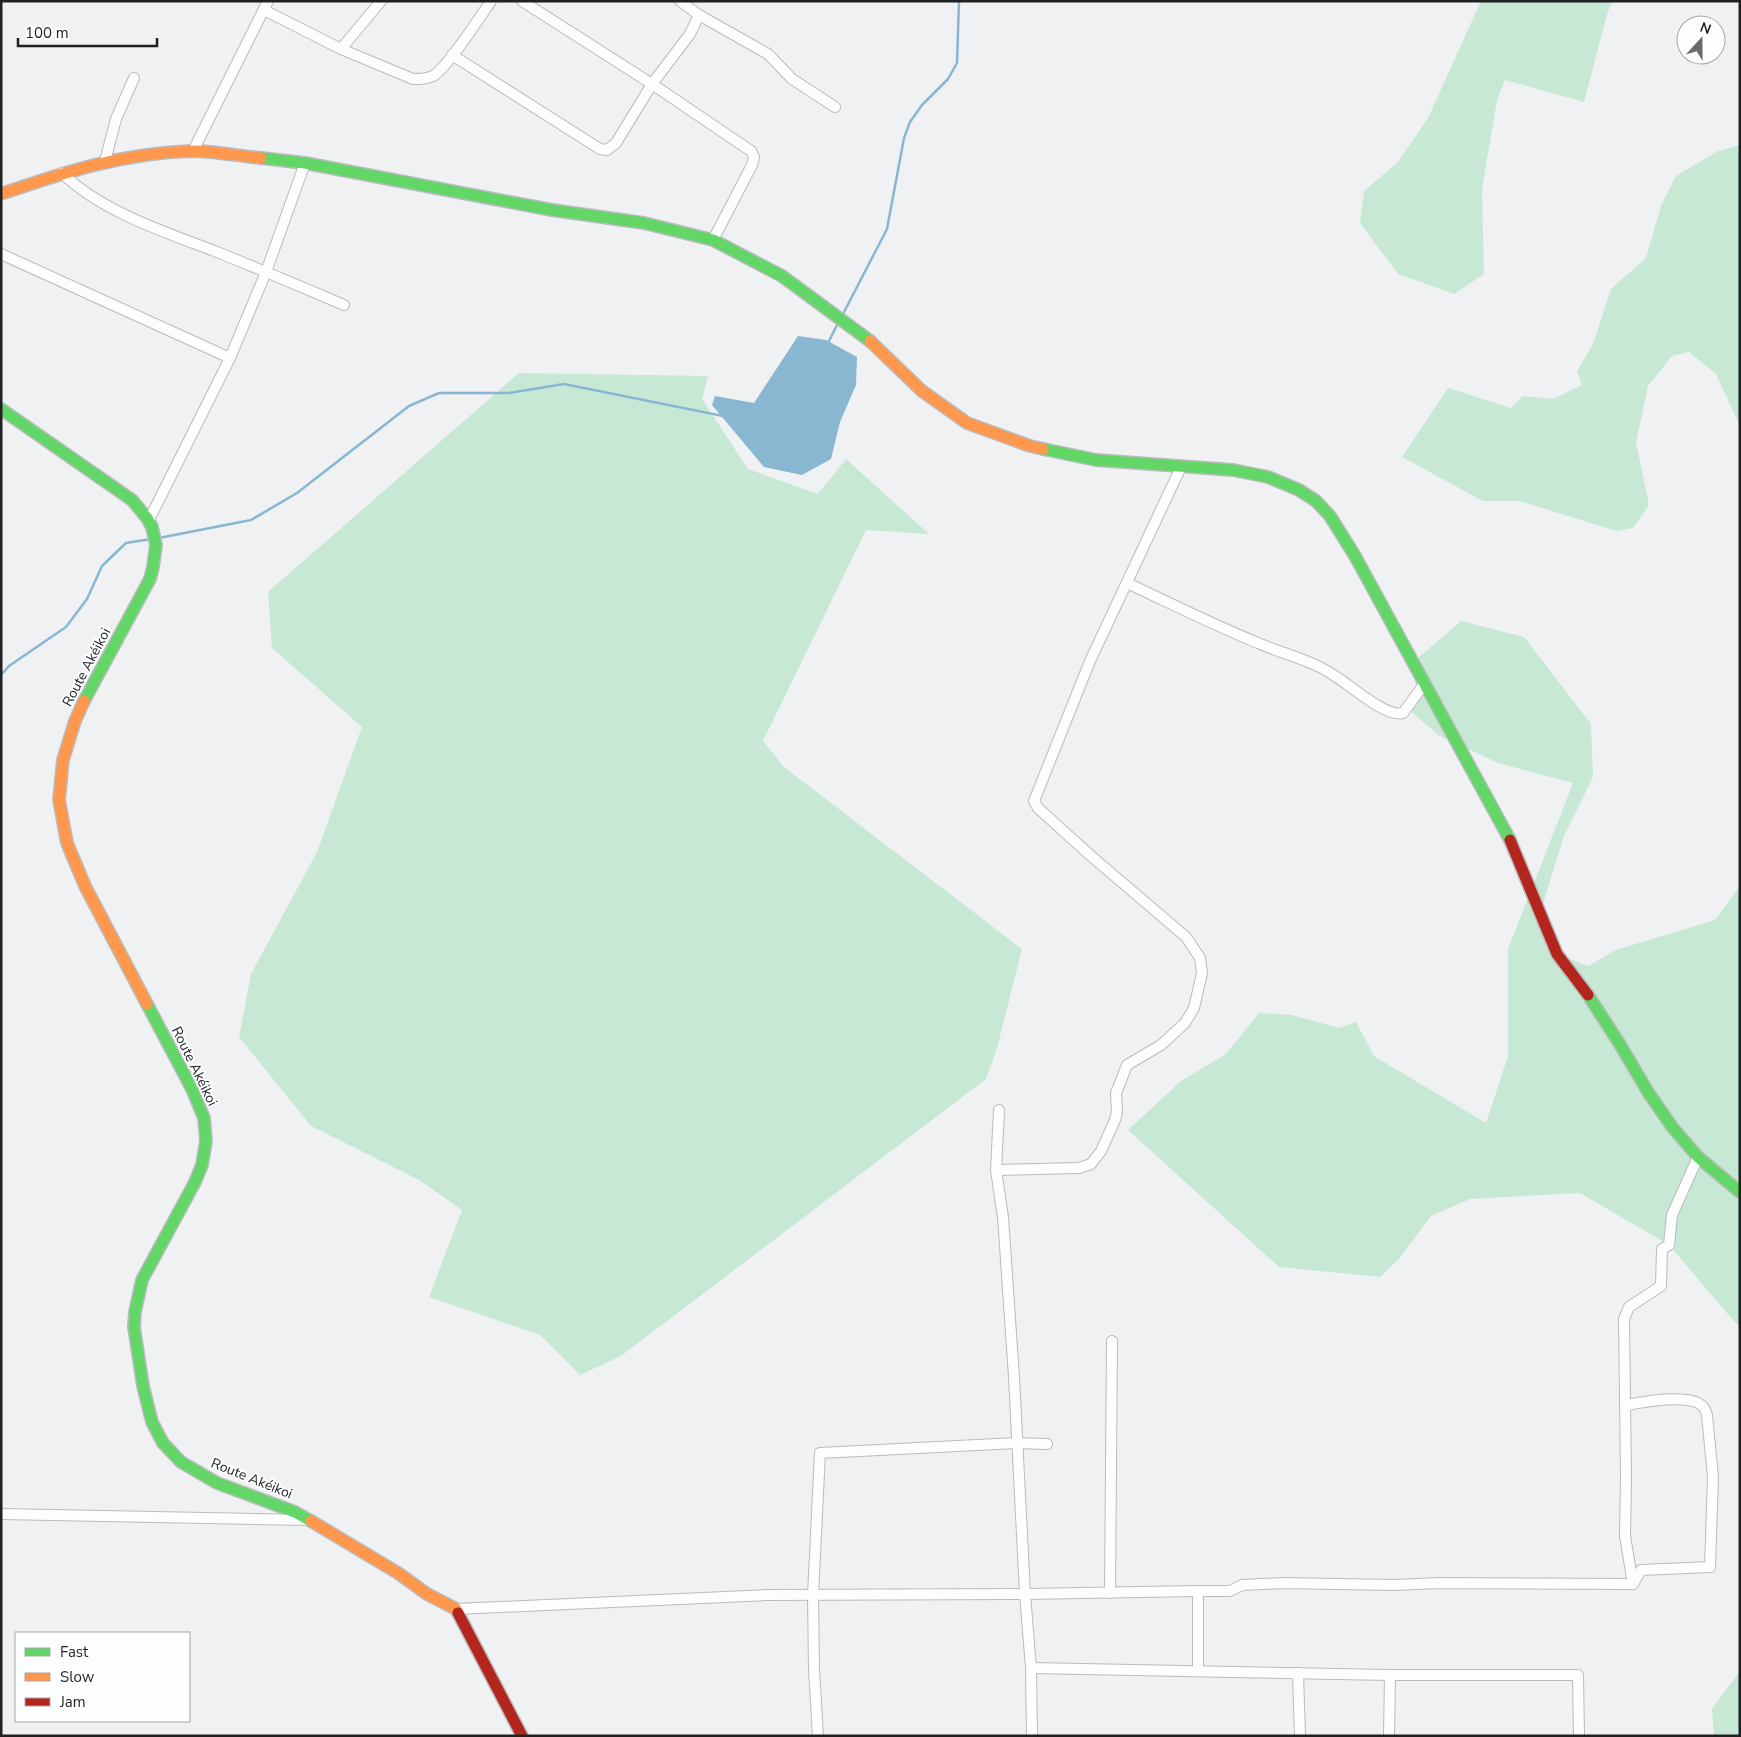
<svg xmlns="http://www.w3.org/2000/svg" width="1741" height="1737" font-family="'Nunito Sans',sans-serif">
  <style>
    .green { fill: #c8e8d6 }
    .water { fill: #89b7d1 }
    .lines { fill: none; stroke-linecap: round; stroke-linejoin: round }
    .stream { stroke: #89b7d1; stroke-width: 2.5 }
    .street-casing { stroke: #babbbd; stroke-width: 12 }
    .fast-casing { stroke: #babbbd; stroke-width: 14 }
    .slow-casing { stroke: #babbbd; stroke-width: 14 }
    .jam-casing { stroke: #babbbd; stroke-width: 14 }
    .street { stroke: #fdfdfd; stroke-width: 10 }
    .fast { stroke: #63d668; stroke-width: 11 }
    .slow { stroke: #ff974d; stroke-width: 11 }
    .jam { stroke: #b3261e; stroke-width: 11 }
    .labels { text-anchor: middle; stroke-width: 4; stroke-linejoin: round; paint-order: stroke }
    .street-label { font-size: 14px; fill: #1f2122; stroke: #fdfeff }
  </style>
  <rect width="100%" height="100%" fill="#eff1f3"/>
  <!-- green -->
  <g class="green">
    <path d="M1481,1H1613L1608,11L1584,102L1505,80L1497,100L1482,189L1484,274L1454,294L1398,274L1360,223L1364,191L1398,162L1428,118Z"/>
    <path d="M1740,145V426L1716,374L1689,352L1672,356L1648,386L1636,442L1649,505L1633,528L1616,531L1520,501H1483L1402,457L1448,388L1511,408L1523,396L1553,399L1582,385L1577,371L1593,344L1611,289L1646,258L1661,206L1676,176L1718,151Z"/>
    <path d="M519,373L708,376L702,399L748,469L818,494L846,459L929,534L866,530L763,741L784,767L1022,949L997,1048L986,1079L621,1356L580,1375L540,1335L429,1297L462,1210L419,1180L311,1126L239,1037L251,974L317,852L362,727L272,648L268,592Z"/>
    <path d="M1461,621L1524,637L1591,724L1593,777L1564,836L1540,913L1557,954L1588,966L1616,950L1715,920L1740,886V1326L1732,1319L1669,1245L1580,1193L1470,1199L1431,1216L1399,1259L1380,1277L1279,1267L1128,1130L1181,1081L1226,1054L1259,1013L1292,1015L1339,1028L1356,1022L1374,1056L1486,1123L1508,1056V949L1573,783L1498,763L1438,735L1412,712L1419,657Z"/>
    <path d="M1740,1671V1736H1714L1712,1709Z"/>
  </g>
  <!-- water -->
  <path class="water" d="M798,336L826,340L857,357L856,385L840,422L831,459L802,475L764,467L712,405L715,396L754,403Z"/>
  <g class="lines">
    <!-- stream -->
    <g class="stream">
      <path d="M843,314L887,229L904,138L910,122L922,105L948,79L957,63L959,1"/>
      <path d="M828,343L838,323"/>
      <path d="M159,538L251,520L297,493L409,406L439,393H509L564,384L723,416"/>
      <path d="M1,675L9,666L66,627L87,599L102,566L126,543L151,539"/>
    </g>
    <defs>
      <g id="street">
        <path d="M522,1L652,84L690,34L699,15"/>
        <path d="M680,1L699,15L768,54L792,79L835,107"/>
        <path d="M264,10L341,49L413,79C421,79 426,79 433,76C447,68 480,17 491,1"/>
        <path d="M341,49L381,1"/>
        <path d="M452,55L600,149L607,150L616,143L652,84L751,151L754,157L752,165L713,240"/>
        <path d="M193,151L268,1"/>
        <path d="M105,161L116,119L134,78"/>
        <path d="M62,173C102,212 165,232 217,252C259,269 302,287 344,305"/>
        <path d="M1,254L230,358"/>
        <path d="M149,520L230,358L266,272L305,163"/>
        <path d="M1127,583C1170,603 1214,625 1258,643C1283,654 1312,660 1335,676C1350,685 1386,718 1403,713L1425,683"/>
        <path d="M999,1110L996,1170L1003,1217L1014,1377L1025,1594L1031,1668L1032,1736"/>
        <path d="M996,1170L1079,1168L1091,1164L1101,1151L1115,1120L1117,1112L1116,1093L1127,1065L1161,1045L1185,1023L1194,1008L1202,973L1200,958L1186,937L1091,856L1038,808L1034,801L1090,661L1181,467"/>
        <path d="M1,1514L308,1520"/>
        <path d="M1633,1584L1625,1536L1626,1477L1624,1319L1629,1307L1661,1286L1662,1249L1669,1245L1672,1215L1698,1157"/>
        <path d="M1198,1591V1670"/>
        <path d="M1110,1593L1112,1341"/>
        <path d="M456,1609L767,1595L1025,1594L1198,1591H1230L1242,1585L1283,1583L1394,1585L1440,1583L1633,1584L1641,1570L1710,1567L1713,1477L1707,1415C1706,1413 1706,1410 1704,1408C1693,1392 1643,1402 1626,1405"/>
        <path d="M1031,1668L1390,1675H1578L1579,1736"/>
        <path d="M1298,1673L1300,1736"/>
        <path d="M818,1736L814,1670L813,1595L820,1453L1016,1443L1047,1444"/>
        <path d="M1389,1736L1390,1675"/>
      </g>
      <g id="fast">
        <path d="M261,158L305,163L552,210L644,223L713,240L782,276L870,341"/>
        <path d="M1,409L132,500L147,518L152,527L156,545L153,567L150,579L84,701"/>
        <path d="M1043,449L1096,460L1233,470L1268,477L1299,490L1316,501L1330,516L1355,556L1510,840"/>
        <path d="M1588,995L1621,1046L1648,1092L1673,1128L1698,1157L1740,1192"/>
        <path d="M147,1004L192,1089L204,1118L206,1141L202,1165L195,1182L142,1280L135,1312L134,1327L143,1386L152,1422L163,1443L181,1462L217,1483L295,1512L311,1521"/>
      </g>
      <g id="slow">
        <path d="M1,194C65,172 123,153 192,151C214,151 238,156 261,158"/>
        <path d="M870,341L922,391L967,423L1030,446L1043,449"/>
        <path d="M84,701L75,721L63,760L59,800L67,843L85,886L147,1004"/>
        <path d="M311,1521L398,1573L427,1594L456,1609L458,1613"/>
      </g>
      <g id="jam">
        <path d="M1510,840L1557,954L1588,995"/>
        <path d="M458,1613L522,1736"/>
      </g>
    </defs>
    <!-- street casing -->
    <use href="#street" class="street-casing"/>
    <!-- fast casing -->
    <use href="#fast" class="fast-casing"/>
    <!-- slow casing -->
    <use href="#slow" class="slow-casing"/>
    <!-- jam casing -->
    <use href="#jam" class="jam-casing"/>
    <!-- street -->
    <use href="#street" class="street"/>
    <!-- fast -->
    <use href="#fast" class="fast"/>
    <!-- slow -->
    <use href="#slow" class="slow"/>
    <!-- jam -->
    <use href="#jam" class="jam"/>
  </g>
  <g class="labels">
    <!-- street labels -->
    <g class="street-label">
      <text transform="translate(86 667) rotate(-62)" y="5">Route Akéikoi</text>
      <text transform="translate(195 1066) rotate(64)" y="5">Route Akéikoi</text>
      <text transform="translate(252 1478) rotate(22)" y="5">Route Akéikoi</text>
    </g>
  </g>
  <!-- border -->
  <rect width="1741" height="1737" fill="none" stroke="#1f2122" stroke-width="5"/>
  <!-- legend -->
  <rect x="15" y="1632" width="175" height="90" fill="#fdfeff" stroke="#a4a6a7"/>
  <rect x="25" y="1648" width="25" height="8" fill="#63d668" stroke="#a4a6a7"/>
  <text x="60" y="1657" font-size="15" fill="#1f2122">Fast</text>
  <rect x="25" y="1673" width="25" height="8" fill="#ff974d" stroke="#a4a6a7"/>
  <text x="60" y="1682" font-size="15" fill="#1f2122">Slow</text>
  <rect x="25" y="1698" width="25" height="8" fill="#b3261e" stroke="#a4a6a7"/>
  <text x="60" y="1707" font-size="15" fill="#1f2122">Jam</text>
  <!-- north arrow -->
  <g transform="translate(1701 40) rotate(21)"><circle r="24" fill="#fdfeff" stroke="#a4a6a7"/>
  <path d="M0-4L9 19L0 12L-9 19Z" fill="#686a6b"/>
  <text y="-8" font-size="14" font-weight="bold" text-anchor="middle" fill="#1f2122">N</text>
  </g>
  <!-- scale -->
  <path d="M18 38v8h139v-8" fill="none" stroke="#1f2122" stroke-width="2.5"/>
  <text x="25" y="38" font-size="15" fill="#1f2122" stroke="#fdfeff" stroke-width="4" paint-order="stroke">100 m</text>
</svg>
